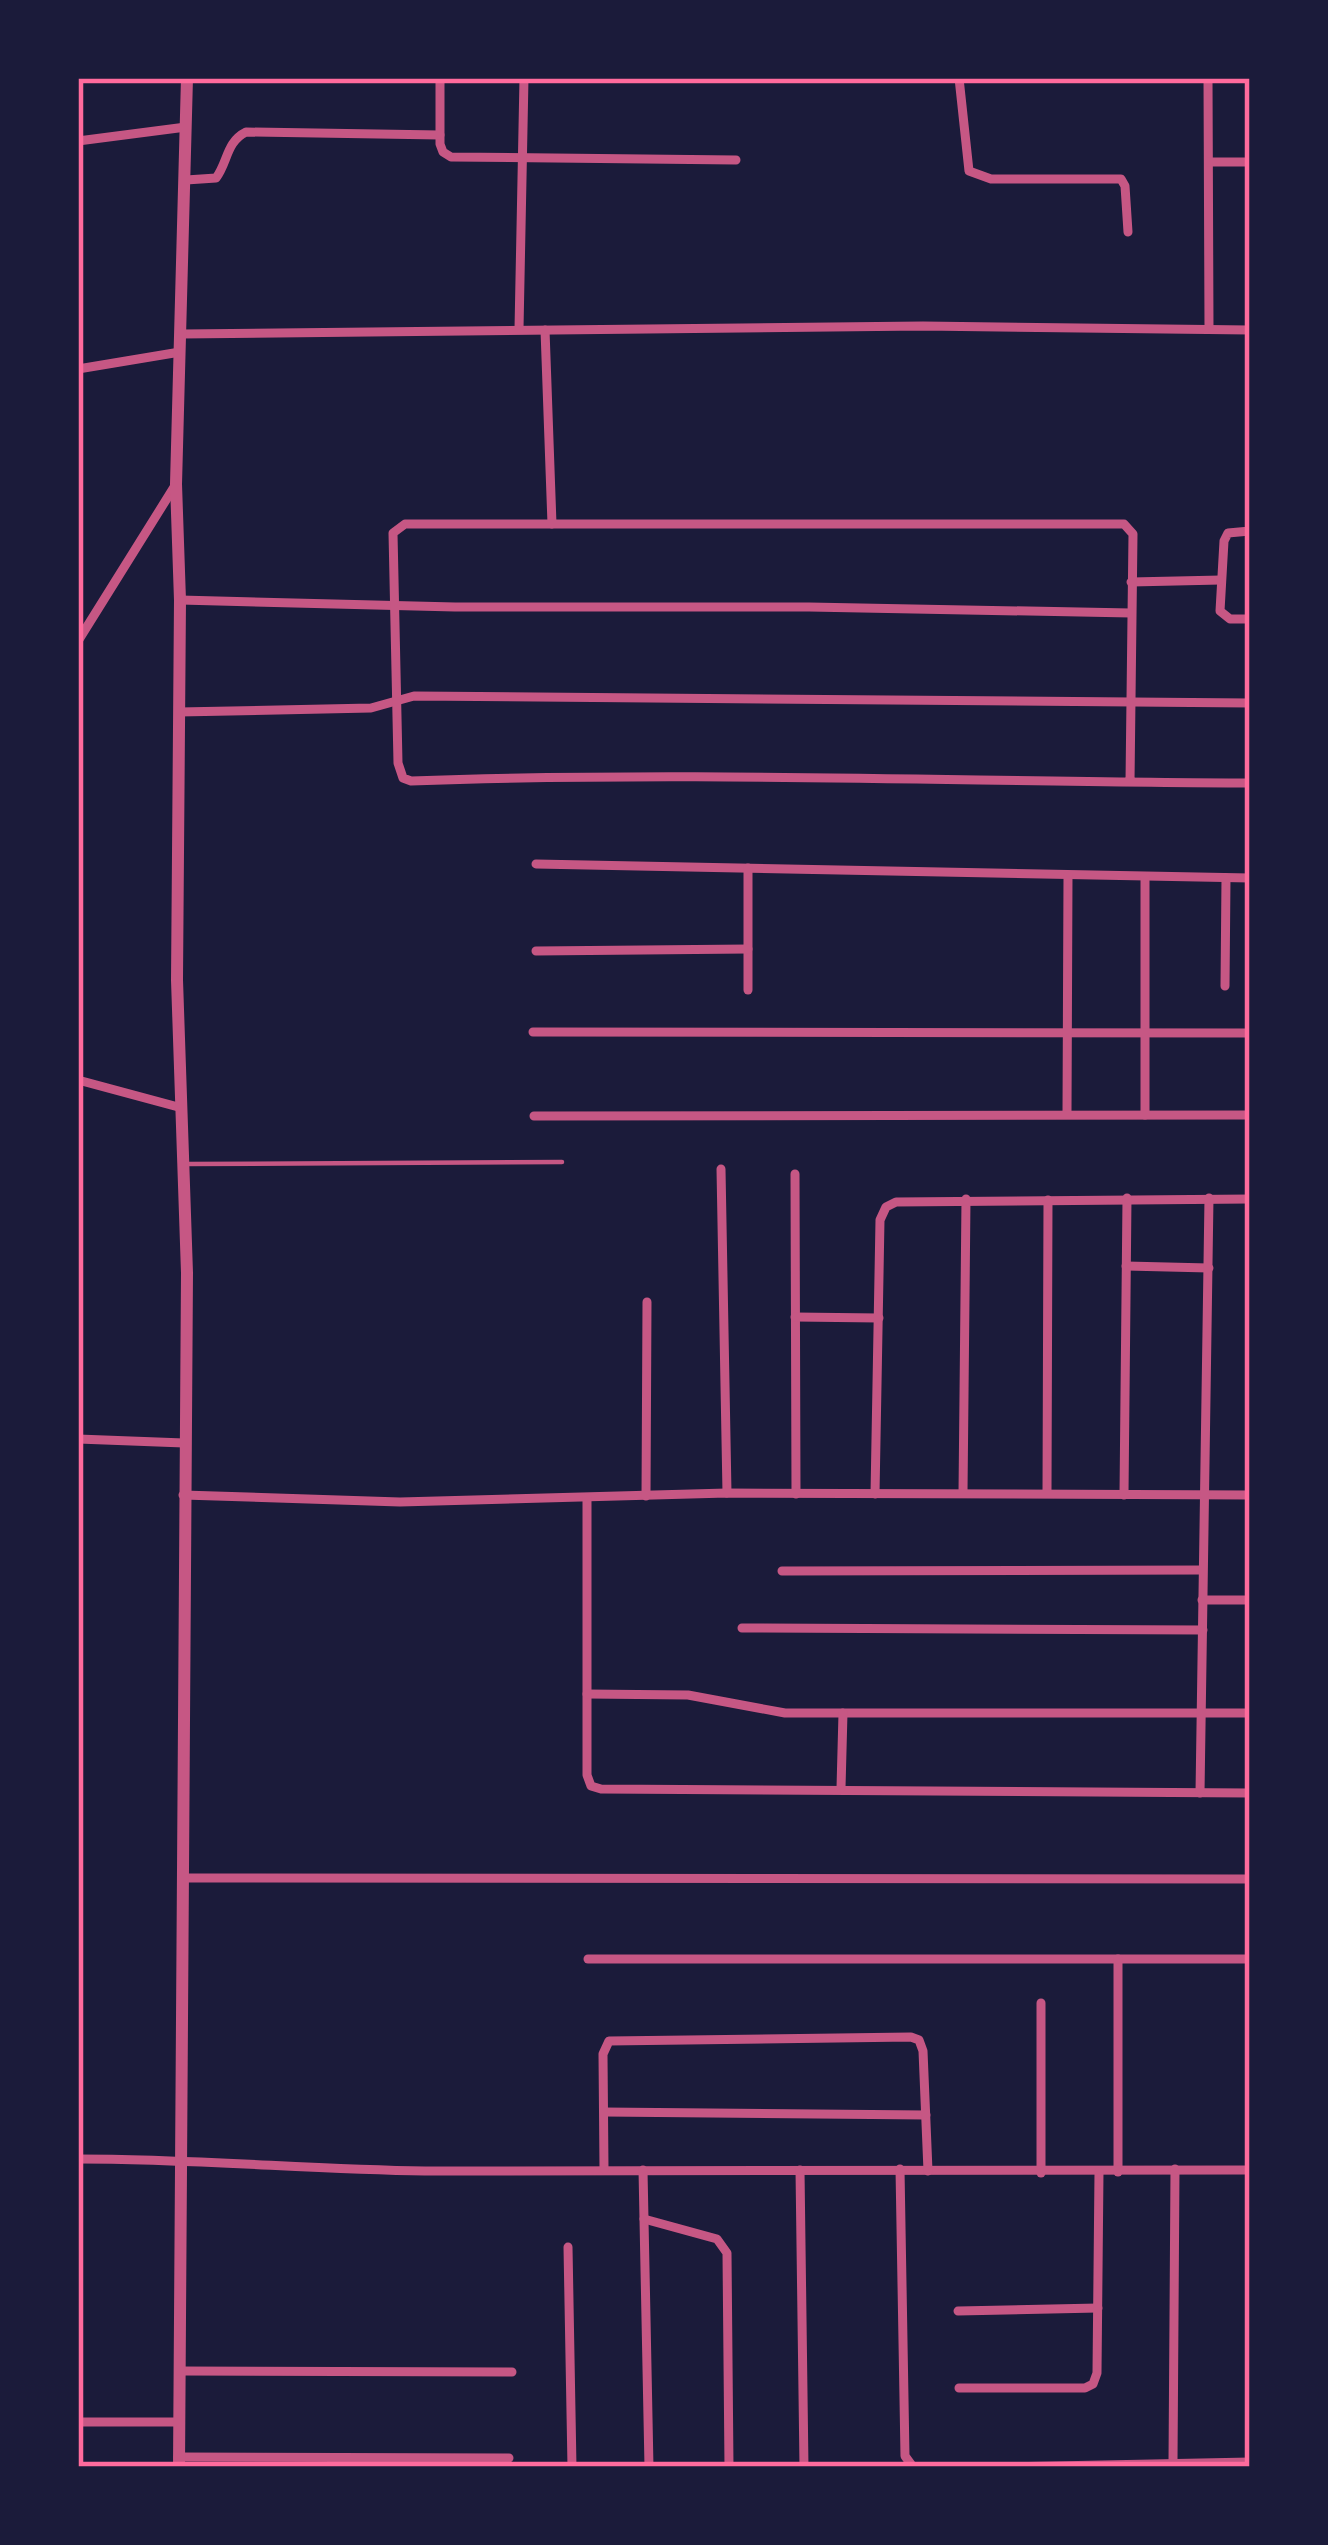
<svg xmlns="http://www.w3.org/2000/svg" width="1328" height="2545" font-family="Inter,sans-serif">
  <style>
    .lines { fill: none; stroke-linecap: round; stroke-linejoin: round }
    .service { stroke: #c65784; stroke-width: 4.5 }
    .minor { stroke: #c65784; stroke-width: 9 }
    .tertiary { stroke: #c65784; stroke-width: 12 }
    .neatline { fill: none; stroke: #ff6b9d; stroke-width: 4.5 }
  </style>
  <rect width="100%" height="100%" fill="#1b1b3a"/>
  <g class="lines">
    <!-- service -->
    <path class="service" d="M186,1164L562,1162"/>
    <!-- minor -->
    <g class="minor">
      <path d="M440,78V144L443,152L451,157L736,160"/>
      <path d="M959,78L969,171L991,179H1121L1125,186L1128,232"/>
      <path d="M1208,78L1209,329"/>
      <path d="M78,141L186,127"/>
      <path d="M1209,162H1250"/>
      <path d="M186,180L216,178C228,162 226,142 246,132L440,135"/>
      <path d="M519,329L524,78"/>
      <path d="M545,330L552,524"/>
      <path d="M182,334L923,326L1250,330"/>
      <path d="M78,369L180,352"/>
      <path d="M1250,531L1228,533L1224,541L1220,611L1230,619H1250"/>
      <path d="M1131,582L1221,580"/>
      <path d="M180,600L455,607H809L1131,613"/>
      <path d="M78,641L176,484"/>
      <path d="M179,712L371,708L414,696L1250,703"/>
      <path d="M1130,782L1133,534L1124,524H405L393,533L398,763L403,778L411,781C691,771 970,782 1250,783"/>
      <path d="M536,864L1250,878"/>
      <path d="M748,868V990"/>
      <path d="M1145,877V1115"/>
      <path d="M536,951L748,949"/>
      <path d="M1225,986L1226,878"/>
      <path d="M533,1032L1250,1033"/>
      <path d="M78,1080L182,1108"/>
      <path d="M1067,1114L1068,876"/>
      <path d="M534,1116L1250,1115"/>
      <path d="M721,1169L727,1493"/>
      <path d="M795,1174L796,1494"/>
      <path d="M1126,1266L1209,1268"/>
      <path d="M795,1317L879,1318"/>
      <path d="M78,1439L184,1443"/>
      <path d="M963,1493L966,1199"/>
      <path d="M1047,1493L1048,1200"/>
      <path d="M875,1494L880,1220L886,1207L896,1202L1250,1199"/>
      <path d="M183,1495L400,1502L727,1493L1250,1495"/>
      <path d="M1124,1495L1127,1198"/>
      <path d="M646,1496L647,1302"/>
      <path d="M587,1498V1775L591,1786L601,1789L1250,1793"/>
      <path d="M782,1571L1202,1570"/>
      <path d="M1202,1600H1250"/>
      <path d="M742,1628L1203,1630"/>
      <path d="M587,1694L688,1695L785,1713H1250"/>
      <path d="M841,1788L843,1713"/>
      <path d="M1200,1793L1209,1198"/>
      <path d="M184,1878L1250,1879"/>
      <path d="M588,1959H1250"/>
      <path d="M1118,1959V2172"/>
      <path d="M1041,2003V2173"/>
      <path d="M604,2112L926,2115"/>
      <path d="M78,2159C194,2159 309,2169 425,2171L1250,2170"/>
      <path d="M604,2169L603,2054L609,2041L911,2037L919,2040L923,2051L928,2171"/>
      <path d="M900,2169L905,2456L913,2467"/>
      <path d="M643,2170L649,2467"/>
      <path d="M800,2170L804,2467"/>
      <path d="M644,2219L717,2239L727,2253L729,2467"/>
      <path d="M568,2247L572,2467"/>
      <path d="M958,2311L1098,2308"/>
      <path d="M181,2371L512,2372"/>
      <path d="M959,2388H1085L1093,2384L1097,2373L1099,2172"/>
      <path d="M78,2422H179"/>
      <path d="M178,2457L509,2458"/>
      <path d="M1173,2462L1175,2169"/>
      <path d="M1005,2467L1250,2462"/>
    </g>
    <!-- tertiary -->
    <path class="tertiary" d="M179,2467L187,1273L177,980L180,600L176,484L187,78"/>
  </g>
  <!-- border -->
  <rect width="1328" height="2545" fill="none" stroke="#1b1b3a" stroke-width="162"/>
  <rect x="81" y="81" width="1166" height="2383" class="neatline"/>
</svg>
